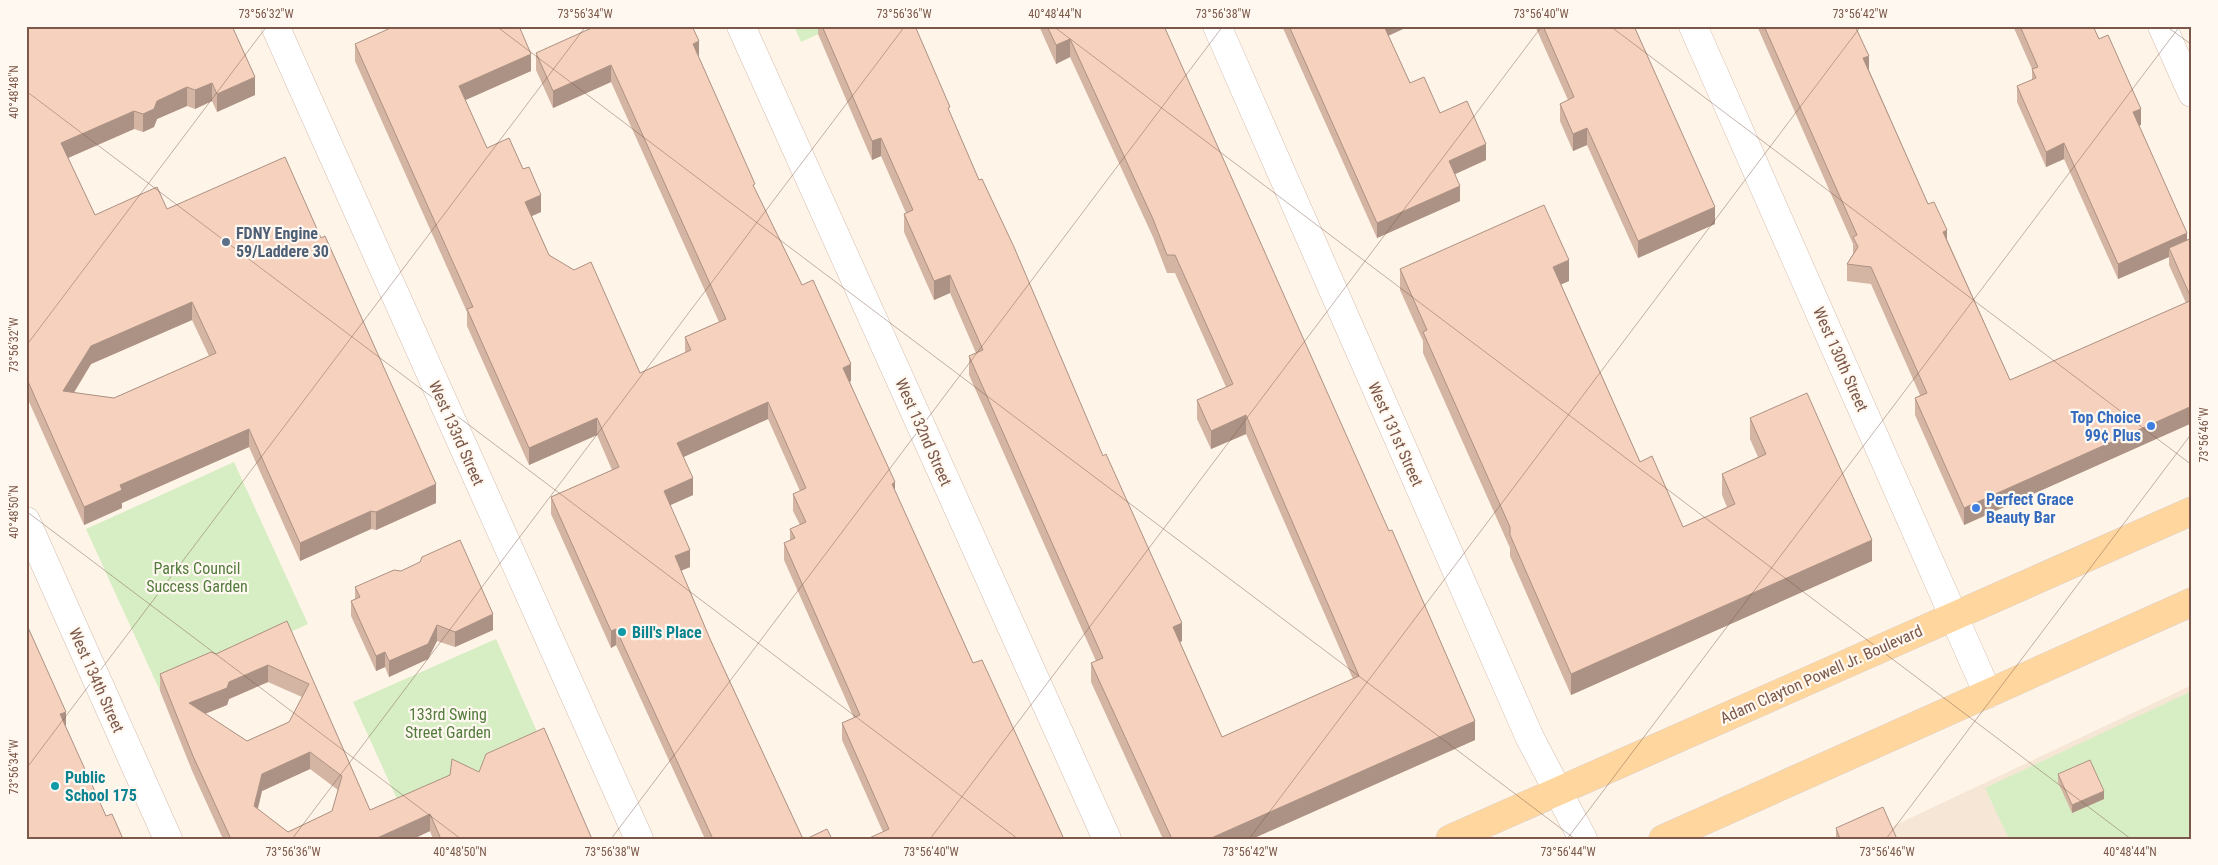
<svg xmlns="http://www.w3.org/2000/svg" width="2218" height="865" font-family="'Roboto Condensed',sans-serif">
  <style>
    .residential { fill: #f6e6d5 }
    .green { fill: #d7eec4 }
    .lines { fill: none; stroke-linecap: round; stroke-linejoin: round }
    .minor-casing { stroke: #d4bdaf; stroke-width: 29 }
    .major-casing { stroke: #dad0cc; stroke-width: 29 }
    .minor { stroke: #fff; stroke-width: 28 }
    .major { stroke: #ffd69e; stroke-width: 28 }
    .wall { fill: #d4b4a3; fill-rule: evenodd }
    .shaded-wall { fill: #ac9284 }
    .building { fill: #f6d1bd; stroke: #ac9284; fill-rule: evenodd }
    .ticks { fill: none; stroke: #7b5849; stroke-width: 1; stroke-opacity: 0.45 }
    .service-dot { fill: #5c6f8a; stroke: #fff8f0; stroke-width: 2 }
    .shop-dot { fill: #3f7fe0; stroke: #fff8f0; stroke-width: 2 }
    .culture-dot { fill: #0f9aa8; stroke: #fff8f0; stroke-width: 2 }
    .labels { text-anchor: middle; stroke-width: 4.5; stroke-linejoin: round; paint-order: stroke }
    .service-label { font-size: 16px; font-weight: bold; fill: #4e5e75; stroke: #fff8f0; text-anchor: start }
    .street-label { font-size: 16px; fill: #7b5849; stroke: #fff8f0 }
    .shop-label { font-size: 16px; font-weight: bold; fill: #366cbe; stroke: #fff8f0; text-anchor: end }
    .park-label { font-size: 16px; fill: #527b3d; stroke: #fff8f0 }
    .culture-label { font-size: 16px; font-weight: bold; fill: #0d838f; stroke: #fff8f0; text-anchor: start }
    .neatline { fill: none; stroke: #7b5849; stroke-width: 2 }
    .ticks-label { font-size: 12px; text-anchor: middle; fill: #7b5849 }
  </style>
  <rect width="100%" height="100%" fill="#fef4e8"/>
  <!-- residential -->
  <path class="residential" d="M2192,685V839H1866Z"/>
  <!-- green -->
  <g class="green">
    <path d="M794,26H836L801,42Z"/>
    <path d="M234,462L308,624L160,691L86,529Z"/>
    <path d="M496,639L543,745L401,808L353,702Z"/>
    <path d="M2192,691V839H2009L1985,788Z"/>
  </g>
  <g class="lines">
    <defs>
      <g id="minor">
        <path d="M275,26L639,839"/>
        <path d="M741,26L1107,839"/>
        <path d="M1217,26L1530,738L1583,839"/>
        <path d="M1693,26L1988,694"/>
        <path d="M2162,26L2192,93"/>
        <path d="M26,521L168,839"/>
      </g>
      <g id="major">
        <path d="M1450,839L2192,511"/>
        <path d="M1663,839L2192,602"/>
      </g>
    </defs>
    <!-- minor casing -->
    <use href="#minor" class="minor-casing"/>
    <!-- major casing -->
    <use href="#major" class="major-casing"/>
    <!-- minor -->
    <use href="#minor" class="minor"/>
    <!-- major -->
    <use href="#major" class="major"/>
  </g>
  <!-- wall -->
  <g class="wall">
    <path d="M26,26L255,95L217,112L212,101L195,109L187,106L157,119L154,127L143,132L134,129L68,158L95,215L167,209L436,503L376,530L371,529L300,561L249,447L122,503V508L84,525L26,395ZM192,320L209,356L114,398L74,393L91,364Z"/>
    <path d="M818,26H915L950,114L1182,641L1180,642L1222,737L1353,679L1246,434L1211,449L1197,419V400L1226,387L1175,273H1167L1153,237L1070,57L1056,64L1039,26H1164L1475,740L1252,839H1163L1091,682V663L1096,661L969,375V356L976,353L950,293L934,300L904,232V214L906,213L881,156L872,160L818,34Z"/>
    <path d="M1282,26H1403V29L1388,36L1410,83L1440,113L1486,160L1454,174L1460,201L1377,238Z"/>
    <path d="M1535,26H1634L1715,224L1638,258L1587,145L1573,151L1560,121V104L1568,100Z"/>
    <path d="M1757,26H1855L1869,70L1928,204L1947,239L2010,380L2186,303L2169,265V257L2118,279L2064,159L2046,167L2017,102V86L2032,80V69L2013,26H2093L2141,125H2139L2187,240L2192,238V423L1964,525L1915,415V398L1920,395L1871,284L1847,281V264L1853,254V244Z"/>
    <path d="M355,44L531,71L465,100L487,148L541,212L532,216L549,255L640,373L685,353V337L719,322L611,82L553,108L536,70V53L699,58L755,190L802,285L851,381L850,382L895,491L973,663L1064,839L883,832L842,740V723L854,718L784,560V543L790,540V529L800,525L793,511V494L800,491L768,419L683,457L693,495L670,505L690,567L681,571L710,639L803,839H705L616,645L611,648L551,514V497L612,470L597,435L529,465L467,326V312L355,61Z"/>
    <path d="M1400,269L1569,281L1561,284L1640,462L1683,527L1727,507L1722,495V474L1758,457L1750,439V418L1872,561L1571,695L1510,556V548L1423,353V341L1400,290Z"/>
    <path d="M355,587L493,630L455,647L437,641L428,659L389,677L385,667L376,671L351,616V601L355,599Z"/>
    <path d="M287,621L370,810L450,775L592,839H433L430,831L413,839H223L193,773L160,691V674L216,654ZM268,682L302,697L289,722L247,741L205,714L227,705L229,699ZM310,769L338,790L332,811L288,832L258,809L262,791Z"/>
    <path d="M2058,774L2104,799L2072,813L2058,782Z"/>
    <path d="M1836,828L1897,839H1836Z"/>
  </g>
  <!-- shaded-wall -->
  <g class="shaded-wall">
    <path d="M1383,26H1403V29L1383,38Z"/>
    <path d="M1070,39V57L1056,64V45Z"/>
    <path d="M699,41V58L693,44Z"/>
    <path d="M531,54V71L459,103V86Z"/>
    <path d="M1869,56V73L1863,58Z"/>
    <path d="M611,65V82L553,108V91Z"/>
    <path d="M255,77V95L217,112V94Z"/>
    <path d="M212,83V101L195,109V90Z"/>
    <path d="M187,87V106L157,119L154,127L143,132V114L157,101Z"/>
    <path d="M2141,109V125L2133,128V112Z"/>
    <path d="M134,111V129L61,161V143Z"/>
    <path d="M1587,128V145L1573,151V134Z"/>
    <path d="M881,138V156L872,160V141Z"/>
    <path d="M2064,143V159L2046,167V152Z"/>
    <path d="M1486,144V160L1449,177V161Z"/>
    <path d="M1460,186V201L1377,238V223Z"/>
    <path d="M541,195V212L525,219V202Z"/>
    <path d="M1715,207V224L1638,258V241Z"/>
    <path d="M1947,230V247L1943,232Z"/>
    <path d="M2187,233V248H2169V257L2118,279V264Z"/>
    <path d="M1569,260V281L1553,288V267Z"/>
    <path d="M950,275V293L934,300V281Z"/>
    <path d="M192,302V320L91,364L63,410V391L91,346Z"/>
    <path d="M851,364V381L843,384V368Z"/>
    <path d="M768,402V419L677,460V443Z"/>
    <path d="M2192,406V423L1964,525V508Z"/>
    <path d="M1246,415V434L1211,449V431Z"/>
    <path d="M597,418V435L529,465V448Z"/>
    <path d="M249,429V447L122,503V508L84,525V507L120,485Z"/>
    <path d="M693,478V495L664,508V491Z"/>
    <path d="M895,482V499L892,484Z"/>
    <path d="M436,484V503L376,530V512Z"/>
    <path d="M371,511V529L300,561V543Z"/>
    <path d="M1872,540V561L1571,695V674Z"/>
    <path d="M690,550V567L675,573V556Z"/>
    <path d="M493,614V630L455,647V632Z"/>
    <path d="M1182,623V641L1173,646V627Z"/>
    <path d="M437,625V641L428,659L389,677V661Z"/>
    <path d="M616,629V645L611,648V631Z"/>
    <path d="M385,652V667L376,671V656Z"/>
    <path d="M268,665V682L229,699L227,705L189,720V703L229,682Z"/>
    <path d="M66,712V733L60,714Z"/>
    <path d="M1475,721V740L1252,839H1209Z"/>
    <path d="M310,752V769L262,791L254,823V806L262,774Z"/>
    <path d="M2104,791V799L2072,813V805Z"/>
    <path d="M430,814V831L413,839H375Z"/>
  </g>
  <!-- building -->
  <g class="building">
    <path d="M26,26H232L255,77L217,94L212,83L195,90L187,87L157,101L154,109L143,114L134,111L61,143L95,215L157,187L167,209L285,157L321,238L325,236L436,484L376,512L371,511L300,543L249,429L120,485L122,490L84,507L26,377ZM192,302L216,353L114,398L63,391L91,346Z"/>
    <path d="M395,26H519L531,54L459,86L487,148L509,138L523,169L529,167L541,195L525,202L549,255L574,270L591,262L640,373L691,350L685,337L726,319L611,65L553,91L536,53L596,26H692L699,41L693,44L755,184L753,185L802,285L813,280L851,364L843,368L895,482L892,484L926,559L973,663L982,660L1064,839H867L889,829L842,723L860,715L784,543L795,538L790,529L806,522L793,494L806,488L768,402L677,443L693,478L664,491L690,550L675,556L710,639L803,839H713L616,629L611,631L551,497L619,467L597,418L529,448L467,309L473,307L355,44Z"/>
    <path d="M822,26H915L950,107L948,108L979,180L982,179L1014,247L1103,456L1106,454L1182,623L1173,627L1222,737L1359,676L1246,415L1211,431L1197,400L1233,384L1175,255H1167L1153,219L1070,39L1056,45L1047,26H1164L1389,531L1392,530L1475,721L1209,839H1172L1091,663L1103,658L969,356L983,350L950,275L934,281L904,214L913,210L881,138L872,141Z"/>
    <path d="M1289,26H1384L1410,83L1424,77L1440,113L1467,101L1486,144L1449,161L1460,186L1377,223Z"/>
    <path d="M1543,26H1634L1715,207L1638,241L1587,128L1573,134L1560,104L1574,97Z"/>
    <path d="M1764,26H1855L1869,56L1863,58L1928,204L1934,202L1947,230L1943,232L2010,380L2192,300L2169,248L2192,238V406L1964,508L1915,398L1927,393L1871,267L1847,264L1858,247L1853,237L1857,235Z"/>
    <path d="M2020,26H2093L2099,39L2108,35L2141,109L2133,112L2187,233L2118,264L2064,143L2046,152L2017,86L2036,78L2032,69L2038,67Z"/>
    <path d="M1544,205L1569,260L1553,267L1640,462L1652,456L1683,527L1735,504L1722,474L1766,454L1750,418L1807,393L1872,540L1571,674L1510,535V527L1423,332L1427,330L1400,269Z"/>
    <path d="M460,540L493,614L455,632L437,625L428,644L389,661L385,652L376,656L351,601L360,597L355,587L394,570L401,571L420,562L422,557Z"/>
    <path d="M287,621L370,810L450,775L452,759L479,772L486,754L544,728L592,839H441L430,814L375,839H231L193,756L160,674L211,652L216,654ZM268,665L309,684L289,722L247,741L189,703L227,688L229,682ZM310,752L342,776L332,811L288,832L254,806L262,774Z"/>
    <path d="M26,623L66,712L60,714L106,816L112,814L123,839H26Z"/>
    <path d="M2090,760L2104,791L2072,805L2058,774Z"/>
    <path d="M1883,807L1897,839H1840L1836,828Z"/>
    <path d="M827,829L832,839H806Z"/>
  </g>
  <!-- ticks -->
  <path class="ticks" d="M496,26L1575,839M1053,26L2131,839M1610,26L2192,465M2166,26L2192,45M26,91L1018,839M26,346L267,26M26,511L461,839M26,769L586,26M292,839L905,26M611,839L1223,26M930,839L1542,26M1249,839L1861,26M1567,839L2180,26M1886,839L2192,433"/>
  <!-- markers -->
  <circle class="service-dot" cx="226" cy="242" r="5"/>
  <g class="shop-dot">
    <circle cx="2151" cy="426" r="5"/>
    <circle cx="1976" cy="508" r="5"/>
  </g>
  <g class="culture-dot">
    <circle cx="622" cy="632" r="5"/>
    <circle cx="55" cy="786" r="5"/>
  </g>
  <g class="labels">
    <!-- service labels -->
    <g class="service-label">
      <text x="236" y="239">FDNY Engine<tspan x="236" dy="18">59/Laddere 30</tspan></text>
    </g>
    <!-- street labels -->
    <g class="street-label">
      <text transform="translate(1841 359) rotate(66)" y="6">West 130th Street</text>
      <text transform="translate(924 432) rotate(66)" y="6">West 132nd Street</text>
      <text transform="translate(457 433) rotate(66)" y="6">West 133rd Street</text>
      <text transform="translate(1396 434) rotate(66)" y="6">West 131st Street</text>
      <text transform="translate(1821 674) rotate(-24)" y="6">Adam Clayton Powell Jr. Boulevard</text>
      <text transform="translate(97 680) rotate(66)" y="6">West 134th Street</text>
    </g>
    <!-- shop labels -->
    <g class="shop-label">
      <text x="2141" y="423">Top Choice<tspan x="2141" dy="18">99¢ Plus</tspan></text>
      <text x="1986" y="505" text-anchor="start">Perfect Grace<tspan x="1986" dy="18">Beauty Bar</tspan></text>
    </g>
    <!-- park labels -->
    <g class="park-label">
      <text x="197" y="574">Parks Council<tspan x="197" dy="18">Success Garden</tspan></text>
      <text x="448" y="720">133rd Swing<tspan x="448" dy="18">Street Garden</tspan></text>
    </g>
    <!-- culture labels -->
    <g class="culture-label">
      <text x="632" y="638">Bill's Place</text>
      <text x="65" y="783">Public<tspan x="65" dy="18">School 175</tspan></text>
    </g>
  </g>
  <!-- border -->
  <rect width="2218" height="865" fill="none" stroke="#fff8f0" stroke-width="55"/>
  <rect x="28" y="28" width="2162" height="810" class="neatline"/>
  <g class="ticks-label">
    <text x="266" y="18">73°56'32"W</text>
    <text x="585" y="18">73°56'34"W</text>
    <text x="904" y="18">73°56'36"W</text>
    <text x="1055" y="18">40°48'44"N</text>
    <text x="1223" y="18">73°56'38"W</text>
    <text x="1541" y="18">73°56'40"W</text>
    <text x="1860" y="18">73°56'42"W</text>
    <text transform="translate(14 92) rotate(-90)" y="4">40°48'48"N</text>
    <text transform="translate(14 345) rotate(-90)" y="4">73°56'32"W</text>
    <text transform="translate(2204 435) rotate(-90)" y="4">73°56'46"W</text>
    <text transform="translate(14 512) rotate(-90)" y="4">40°48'50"N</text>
    <text transform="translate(14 767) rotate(-90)" y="4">73°56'34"W</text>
    <text x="293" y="856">73°56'36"W</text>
    <text x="460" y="856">40°48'50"N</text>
    <text x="612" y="856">73°56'38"W</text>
    <text x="931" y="856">73°56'40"W</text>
    <text x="1250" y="856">73°56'42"W</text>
    <text x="1568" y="856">73°56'44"W</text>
    <text x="1887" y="856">73°56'46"W</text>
    <text x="2130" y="856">40°48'44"N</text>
  </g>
</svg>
